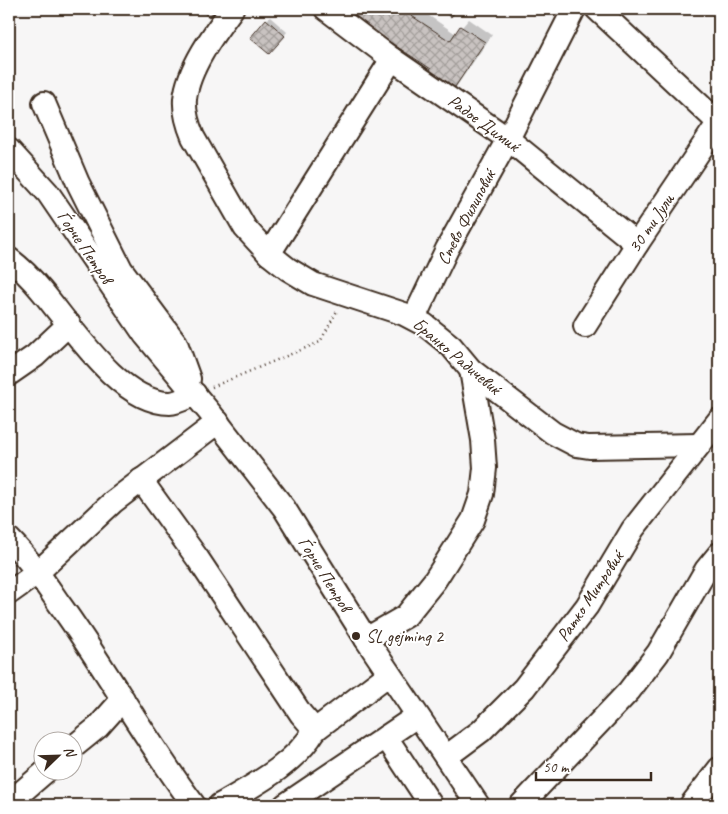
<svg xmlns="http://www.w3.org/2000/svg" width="728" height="814" font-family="Caveat,sans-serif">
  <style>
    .shadow { fill: #0003 }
    .building { fill: url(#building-cross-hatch); stroke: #3b2a1e }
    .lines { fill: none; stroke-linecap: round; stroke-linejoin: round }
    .minor-casing { stroke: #3b2a1e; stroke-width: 26 }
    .path { stroke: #3b2a1e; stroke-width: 2.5; stroke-dasharray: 1 4; stroke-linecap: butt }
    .minor { stroke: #fff; stroke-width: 22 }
    .poi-dot { fill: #3b2a1e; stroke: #fff; stroke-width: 2 }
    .labels { text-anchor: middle; stroke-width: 4; stroke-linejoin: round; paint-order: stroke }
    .street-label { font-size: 18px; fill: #3b2a1e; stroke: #fff }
    .poi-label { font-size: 18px; fill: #3b2a1e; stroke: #fff; text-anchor: start }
  </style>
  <defs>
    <pattern id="building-cross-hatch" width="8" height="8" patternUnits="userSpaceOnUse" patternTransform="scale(1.25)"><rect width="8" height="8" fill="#c9c3c1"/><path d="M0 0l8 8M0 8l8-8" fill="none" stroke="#a49f9c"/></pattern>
  </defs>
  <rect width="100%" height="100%" fill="#f7f6f6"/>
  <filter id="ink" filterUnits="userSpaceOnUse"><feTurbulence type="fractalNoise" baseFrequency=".02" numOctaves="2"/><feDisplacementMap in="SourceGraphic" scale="10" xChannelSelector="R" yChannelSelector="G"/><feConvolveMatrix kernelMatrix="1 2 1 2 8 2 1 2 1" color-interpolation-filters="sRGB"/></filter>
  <g filter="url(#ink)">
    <!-- shadow -->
    <g class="shadow">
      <path d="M341,9H419L456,34L469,19L492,35L456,87L449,95L432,69Z"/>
      <path d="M270,17L287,32L273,49L267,20Z"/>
    </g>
    <!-- building -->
    <g class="building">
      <path d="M199,9H216L209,17Z"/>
      <path d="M339,9H401L450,41L460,26L485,42L449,96L424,79L431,69Z"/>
      <path d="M440,9H457L451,17Z"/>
      <path d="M266,19L285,36L269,54L250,38Z"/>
    </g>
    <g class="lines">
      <defs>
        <g id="minor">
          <path d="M232,9C215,32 188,68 185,99C184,112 188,125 193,137L245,228L269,254L288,269L313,284L404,314L425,325L451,346L471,370L553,433L576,445L589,447L699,445"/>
          <path d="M326,9L392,59L508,139L637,244"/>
          <path d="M597,9L719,123"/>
          <path d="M44,103L78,183L121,269L176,343L189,379"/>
          <path d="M9,150L48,193L145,335L211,414L284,508L366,639L478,805"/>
          <path d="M269,254L392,59"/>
          <path d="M9,259C21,268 32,279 41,290C71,325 119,403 170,403C177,403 188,397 195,394"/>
          <path d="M414,318L447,249L508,139L574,9"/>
          <path d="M585,326L637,244L719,122"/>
          <path d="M9,374L35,356L69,324"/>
          <path d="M141,480L198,559L301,714L315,730C294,765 254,785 220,805"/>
          <path d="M9,539C28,558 43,580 58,602C106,668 145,740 194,805"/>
          <path d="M9,593L37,573L113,502L218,422"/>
          <path d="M366,639L406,616L435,580L473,520L482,494L485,468L483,440L471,370"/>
          <path d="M315,730L389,674"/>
          <path d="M386,737L431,805"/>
          <path d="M72,748L98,727L123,699"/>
          <path d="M446,757L481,731L524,688L587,606L633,529L719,420"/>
          <path d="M9,803L45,772"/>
          <path d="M285,805L417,716"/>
          <path d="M521,805L629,691L658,653L706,570L719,554"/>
          <path d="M691,805L719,769"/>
        </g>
      </defs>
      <!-- minor casing -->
      <use href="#minor" class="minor-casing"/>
      <!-- path -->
      <path class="path" d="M212,387L320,342L337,311"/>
      <!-- minor -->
      <use href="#minor" class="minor"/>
    </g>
  </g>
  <!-- markers -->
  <circle class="poi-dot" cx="356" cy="636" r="5"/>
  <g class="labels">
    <!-- street labels -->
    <g class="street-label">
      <text transform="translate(484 123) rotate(36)" y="6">Радое Димиќ</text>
      <text transform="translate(466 217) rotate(-62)" y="6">Стево Филиповиќ</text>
      <text transform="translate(651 223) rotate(-56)" y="6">30 ти Јули</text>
      <text transform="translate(85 247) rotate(56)" y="6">Ѓорче Петров</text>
      <text transform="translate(457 356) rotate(40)" y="6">Бранко Радичевиќ</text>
      <text transform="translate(325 574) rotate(58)" y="6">Ѓорче Петров</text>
      <text transform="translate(590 596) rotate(-56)" y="6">Ратко Митровиќ</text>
    </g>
    <!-- poi labels -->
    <g class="poi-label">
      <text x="366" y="642">SL gejming 2</text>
    </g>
  </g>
  <!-- margin -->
  <rect width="728" height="814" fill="none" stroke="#fff" stroke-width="30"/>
  <rect x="15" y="15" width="698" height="784" fill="none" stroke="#3b2a1e" stroke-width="2" filter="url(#ink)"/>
  <!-- north arrow -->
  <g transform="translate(58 756) rotate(67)"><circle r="24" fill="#ffffff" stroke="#b1aaa5"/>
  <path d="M0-4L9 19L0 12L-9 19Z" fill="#3b2a1e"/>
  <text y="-8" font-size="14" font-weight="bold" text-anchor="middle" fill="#3b2a1e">N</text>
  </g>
  <!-- scale -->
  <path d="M536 772v8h115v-8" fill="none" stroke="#3b2a1e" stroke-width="2.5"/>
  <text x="543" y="772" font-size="15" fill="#3b2a1e" stroke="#ffffff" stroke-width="4" paint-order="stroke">50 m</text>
</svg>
